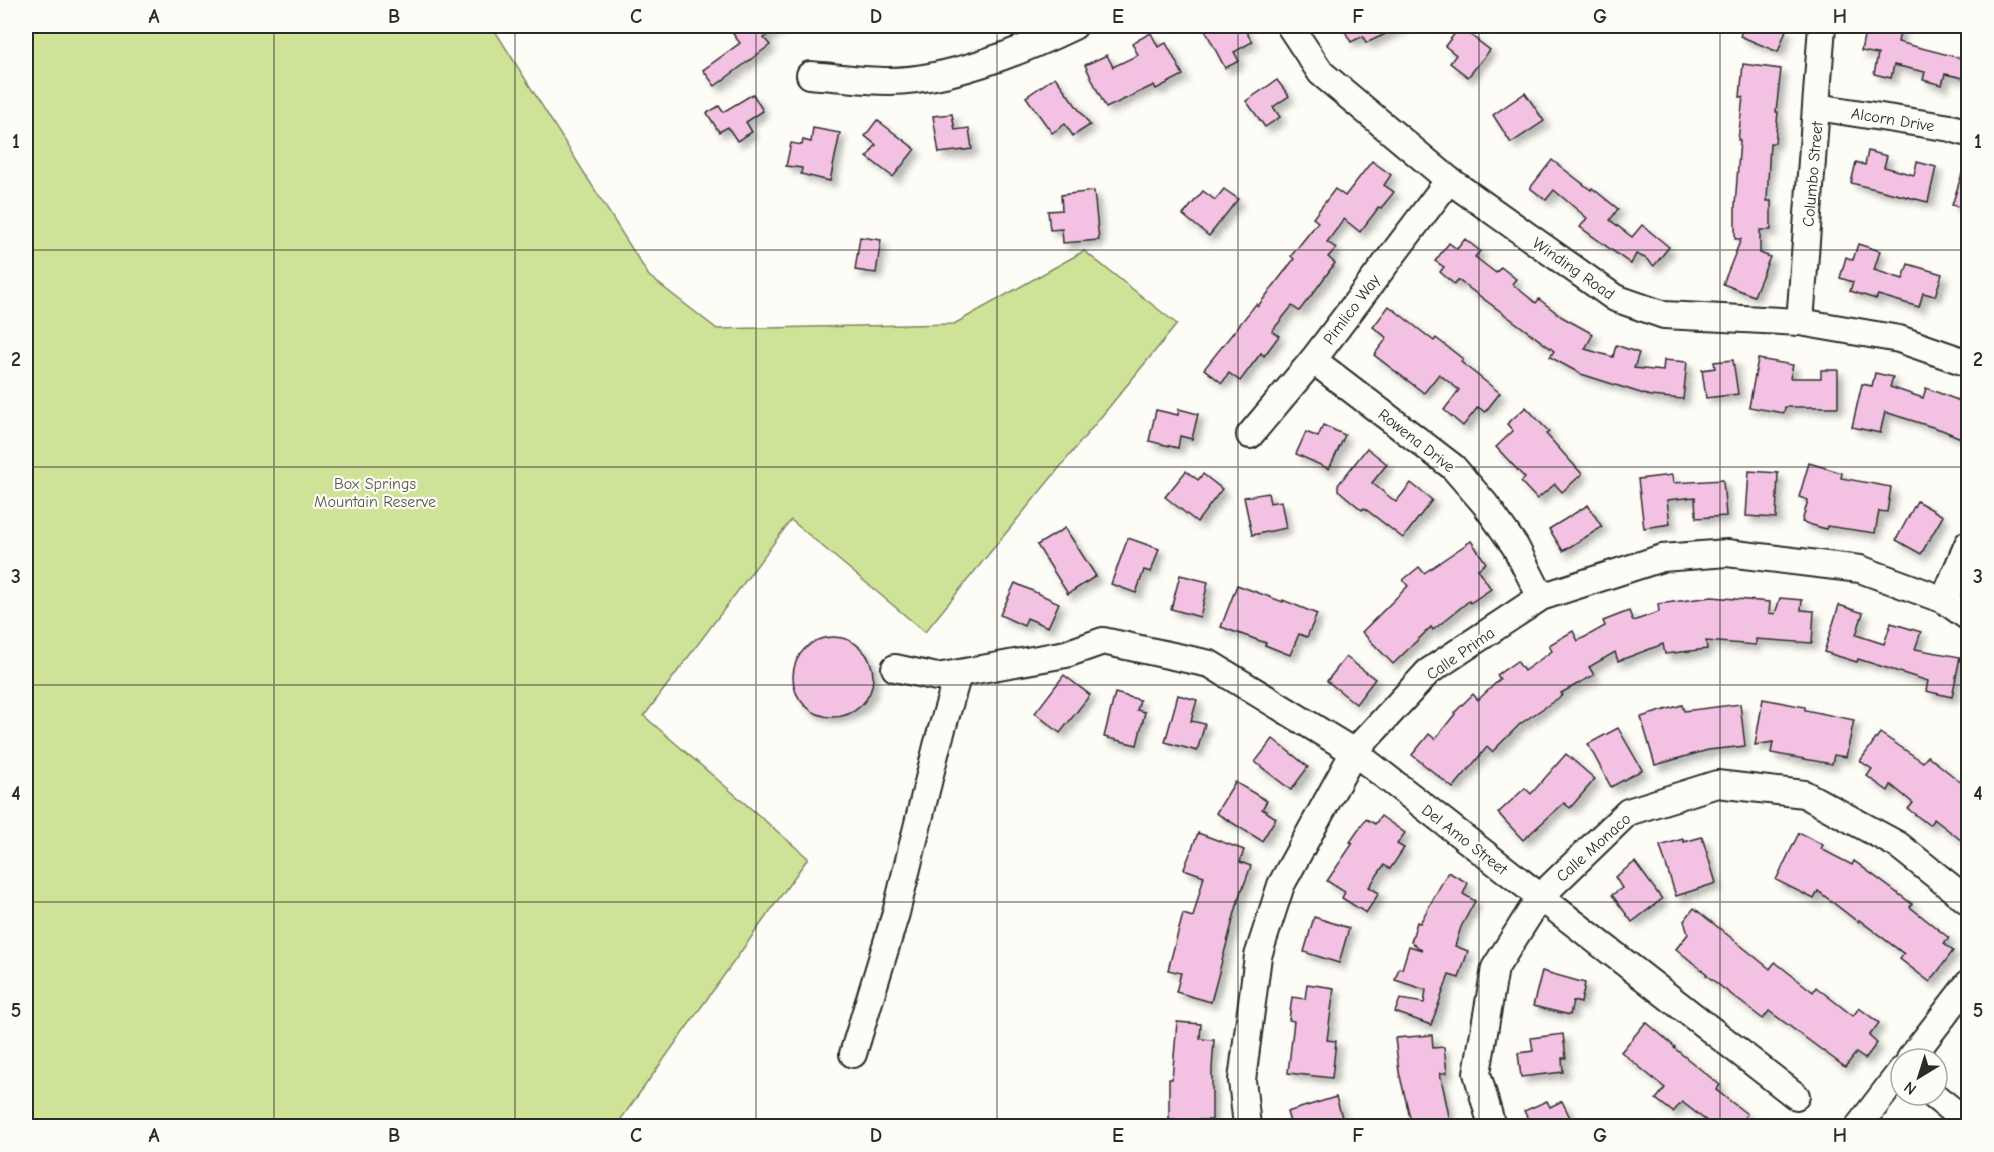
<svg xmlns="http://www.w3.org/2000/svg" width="1994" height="1152" font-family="'Comic Neue',sans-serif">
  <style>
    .green { fill: #cfe398; stroke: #7d8762; stroke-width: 1.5 }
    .building { fill: #f3c2e2; stroke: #2b2b2b; stroke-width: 1.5; filter: url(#shadow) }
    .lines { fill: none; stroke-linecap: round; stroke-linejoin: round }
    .minor-casing { stroke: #2b2b2b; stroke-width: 30 }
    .minor { stroke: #fdfcf7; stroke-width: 26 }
    .grid { fill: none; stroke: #2b2b2b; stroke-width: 1.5; stroke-opacity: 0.55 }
    .labels { text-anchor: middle; stroke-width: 4.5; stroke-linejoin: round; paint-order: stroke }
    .street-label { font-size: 16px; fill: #2b2b2b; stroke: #fdfcf7 }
    .park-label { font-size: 16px; fill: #545946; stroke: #fdfcf7 }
    .neatline { fill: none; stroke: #2b2b2b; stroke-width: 2 }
    .grid-label { font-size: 20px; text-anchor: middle; font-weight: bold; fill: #2b2b2b }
  </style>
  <defs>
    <filter id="shadow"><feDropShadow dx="5.5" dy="5.5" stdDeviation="3" flood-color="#0004"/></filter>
  </defs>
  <rect width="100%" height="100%" fill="#fdfcf7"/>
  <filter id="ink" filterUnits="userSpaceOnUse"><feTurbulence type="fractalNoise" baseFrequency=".0167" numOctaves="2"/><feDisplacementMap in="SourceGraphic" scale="12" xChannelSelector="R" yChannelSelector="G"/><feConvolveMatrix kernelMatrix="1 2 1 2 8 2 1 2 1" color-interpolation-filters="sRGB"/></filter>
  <g filter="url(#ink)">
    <!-- green -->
    <path class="green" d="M26,26H492L649,276L717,329L954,324L1084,251L1177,324L925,632L791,520L644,716L808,858L616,1126H26Z"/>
    <!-- building -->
    <g class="building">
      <path d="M745,26H780L764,38L770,45L715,86L703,70L740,43L733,34Z"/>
      <path d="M1203,26H1243L1252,42L1234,52L1239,61L1225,68Z"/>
      <path d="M1342,26H1403L1366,43L1363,36L1351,42Z"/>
      <path d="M1744,26H1773L1786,30L1778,52L1740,36Z"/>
      <path d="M1866,26L1901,27L1898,42L1968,60V79L1945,74L1942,85L1923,80L1925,72L1894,65L1891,78L1874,74L1878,54L1861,51Z"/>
      <path d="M1460,27L1490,50L1468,77L1450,63L1456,55L1445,46Z"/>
      <path d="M1151,33L1158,47L1166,43L1183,75L1156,89L1154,85L1106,108L1085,65L1107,55L1113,67L1138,55L1132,43Z"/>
      <path d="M1743,64L1781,69L1776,112H1778L1775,143H1770L1767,201H1771V230H1760V253L1770,257L1754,296L1723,284L1741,239H1735V205L1740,140H1738L1743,97H1740Z"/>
      <path d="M1055,77L1090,125L1073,136L1065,124L1052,133L1026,97Z"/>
      <path d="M1277,80L1289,96L1273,107L1280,117L1265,127L1246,101Z"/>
      <path d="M1525,93L1544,121L1511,143L1493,115Z"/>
      <path d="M753,94L763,111L746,122L752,132L737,141L728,127L719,132L707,113L719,106L723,112Z"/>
      <path d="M952,114L955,130L969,128L972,149L939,153L933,116Z"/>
      <path d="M877,120L915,149L893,177L867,157L876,145L865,136Z"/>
      <path d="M813,128L840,133L830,181L801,174L802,168L786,166L791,143L802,145L803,140L811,142Z"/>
      <path d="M1868,151L1887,156L1884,167L1914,175L1917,162L1936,167L1928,202L1851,183L1856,162L1865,165Z"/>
      <path d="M1552,160L1591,190L1592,188L1618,209L1610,220L1632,237L1642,225L1669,247L1654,266L1645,258L1636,254L1631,264L1580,227L1587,218L1554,190L1546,200L1530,188Z"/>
      <path d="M1372,161L1391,175L1384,185L1394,192L1381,208L1379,207L1360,232L1344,219L1327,242L1336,248L1328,257L1335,263L1314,292L1299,311L1292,306L1272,331L1279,336L1264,356L1261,353L1240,381L1229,373L1222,383L1204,369L1256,304L1258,306L1294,259L1291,256L1318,222L1313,218L1335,189L1345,196Z"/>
      <path d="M1966,161L1968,162V210L1952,205Z"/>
      <path d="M1224,189L1238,199L1209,236L1183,215L1203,191L1215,200Z"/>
      <path d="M1094,191L1099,240L1063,243L1062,229L1050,230L1048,211L1062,210L1061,195Z"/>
      <path d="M860,237L881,240L876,273L855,270Z"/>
      <path d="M1465,239L1480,251L1475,257L1496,273L1501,267L1516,279L1512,284L1536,303L1539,299L1562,317L1593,334L1585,349L1613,357L1616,345L1639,353L1634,368L1663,371L1664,360L1687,362L1683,399L1650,396L1581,374L1550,357L1554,351L1458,280L1454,284L1440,272L1444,267L1435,261L1449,243L1457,249Z"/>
      <path d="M1858,244L1880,251L1874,270L1903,279L1908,264L1942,274L1935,296L1923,293L1919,307L1878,295L1876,299L1850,291L1853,282L1840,278L1846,257L1853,260Z"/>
      <path d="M1389,306L1434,341L1436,338L1463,359L1461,362L1500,393L1485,412L1478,407L1463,426L1444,410L1459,390L1439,374L1424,393L1374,355L1387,338L1373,327Z"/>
      <path d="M1758,359L1793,365L1790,378H1821V370H1838V407H1785L1784,413L1749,407Z"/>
      <path d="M1733,360L1738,394L1706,398L1702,370L1715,368L1714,362Z"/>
      <path d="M1875,373L1893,377L1890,387L1923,398L1926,388L1968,404V441L1942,430L1885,412L1880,433L1852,427L1862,384L1872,386Z"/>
      <path d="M1526,407L1549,432L1546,434L1582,474L1562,492L1555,484L1537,499L1521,482L1525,478L1496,447L1513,431L1507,424Z"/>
      <path d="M1179,409L1198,414L1192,439L1180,436L1178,448L1149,441L1156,410L1178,415Z"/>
      <path d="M1323,425L1345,435L1329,469L1296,454L1306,432L1318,437Z"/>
      <path d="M1367,448L1387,464L1372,483L1396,502L1411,483L1432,500L1403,538L1364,508L1362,510L1338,490V485Z"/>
      <path d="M1809,463L1842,473L1841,478L1891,487L1887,512L1879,511L1875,533L1827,526L1826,529L1802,522L1808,500L1799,497Z"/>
      <path d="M1186,471L1198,480L1203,474L1222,489L1197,522L1165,497Z"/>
      <path d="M1749,471L1778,473L1776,518L1746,516Z"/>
      <path d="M1672,475L1673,483L1723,480L1726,516L1696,518L1695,497L1667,500L1670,524L1644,528L1638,479Z"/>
      <path d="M1268,493L1270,503L1281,501L1286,528L1252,535L1244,497Z"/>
      <path d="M1917,501L1943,516L1921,554L1896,540Z"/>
      <path d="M1588,505L1602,527L1563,551L1549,529Z"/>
      <path d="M1065,528L1096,576L1068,594L1037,545Z"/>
      <path d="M1128,538L1159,549L1151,572L1144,570L1136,593L1111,584Z"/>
      <path d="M1471,541L1486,563L1478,569L1491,589L1470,603L1469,601L1433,630L1431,627L1393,664L1362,632L1408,586L1403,580L1419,567L1424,573Z"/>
      <path d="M1180,575L1208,582L1200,617L1171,609Z"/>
      <path d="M1015,583L1059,603L1048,627L1027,618L1024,626L1000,615Z"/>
      <path d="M1237,585L1283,602V600L1317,614L1307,637L1299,634L1290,655L1265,645L1266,643L1221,627Z"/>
      <path d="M1712,597L1770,602L1769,613L1775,614L1780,598L1802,600L1801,610L1814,611L1812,643L1756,639V645L1706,641L1707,649L1665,654L1663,644L1618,661L1615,652L1589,667L1594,675L1561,693L1563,695L1520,724L1492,752L1487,747L1453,788L1412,755L1429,734L1435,739L1455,714L1454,713L1473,694L1478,700L1500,679L1497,675L1517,661L1524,671L1552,651L1549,645L1573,631L1578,641L1605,626L1603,621L1629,611L1633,621L1659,612L1658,604Z"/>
      <path d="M1839,605L1863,613L1856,635L1884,644L1891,623L1921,632L1915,649L1960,657L1952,697L1926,691L1928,681L1858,659L1857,662L1824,652Z"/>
      <circle cx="833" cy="677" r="40"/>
      <path d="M1346,657L1375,679L1356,704L1327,681Z"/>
      <path d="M1064,675L1090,695L1060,733L1035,713Z"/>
      <path d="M1115,693L1140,700L1137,710L1145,712L1137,745L1104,737Z"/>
      <path d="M1178,695L1197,700L1191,721L1205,724L1197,751L1165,742Z"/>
      <path d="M1763,699L1805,707V710L1854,720L1846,757L1834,755L1832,764L1771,753L1773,742L1755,745Z"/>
      <path d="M1740,704L1745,746L1708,750L1655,765L1641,717L1682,705L1684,711Z"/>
      <path d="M1618,728L1642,770L1611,787L1588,744Z"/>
      <path d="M1880,733L1923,762L1928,756L1968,788V832L1962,841L1934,819L1929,825L1908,809L1913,803L1891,785L1888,791L1867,776L1872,769L1860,761Z"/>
      <path d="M1273,739L1308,767L1291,790L1255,762Z"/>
      <path d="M1566,754L1595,779L1570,808L1564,803L1523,840L1498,813L1525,788L1531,794Z"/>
      <path d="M1235,782L1267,801L1262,809L1276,818L1262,841L1216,813Z"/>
      <path d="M1381,816L1405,833L1397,844L1404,848L1390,869L1384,865L1369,887L1379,893L1366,913L1342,898L1345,892L1327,881L1353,843L1350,842L1366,819L1375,824Z"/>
      <path d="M1198,833L1244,850L1240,862L1251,866L1242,890H1241L1211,1002L1176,992L1181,973L1168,970L1183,914L1193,917L1204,876L1184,869Z"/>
      <path d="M1799,833L1823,845L1821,849L1852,865L1854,861L1912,904L1910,907L1949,938L1944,944L1953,951L1930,982L1900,959L1904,954L1859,920L1858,922L1818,891L1814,899L1776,880Z"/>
      <path d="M1702,837L1716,883L1676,896L1660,846L1683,839L1684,842Z"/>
      <path d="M1635,862L1662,899L1632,922L1612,895L1622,888L1615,877Z"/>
      <path d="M1448,872L1468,883L1463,894L1475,901L1461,927L1455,946L1468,951L1459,978L1449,975L1431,1025L1395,1012L1400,999L1424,1003L1426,990L1395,980L1399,968L1402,969L1409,946L1422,950L1411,942L1417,922L1420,923Z"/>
      <path d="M1694,908L1770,969L1775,962L1813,992L1816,987L1853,1016L1859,1008L1879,1023L1869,1036L1877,1043L1865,1059L1856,1053L1845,1067L1769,1011L1763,1019L1706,975L1707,974L1676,949L1688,934L1684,921Z"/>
      <path d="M1314,917L1349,928L1339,963L1304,952Z"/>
      <path d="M1542,971L1585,983L1581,1003L1573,1001L1570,1015L1533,1006Z"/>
      <path d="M1307,984L1334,988L1327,1040L1336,1041L1332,1078L1288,1073L1294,1021L1289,1020L1292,997L1305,999Z"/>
      <path d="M1177,1022L1201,1024L1200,1039L1214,1040L1212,1069V1120H1169V1079H1172Z"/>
      <path d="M1646,1022L1675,1047L1674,1048L1720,1085L1716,1090L1747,1114L1737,1126H1713L1682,1102L1673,1112L1656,1099L1665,1088L1621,1052Z"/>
      <path d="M1563,1034L1566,1058H1562L1563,1072L1521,1077L1518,1053L1533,1051L1531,1038Z"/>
      <path d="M1432,1035L1433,1048L1444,1047L1447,1073H1440L1450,1121L1425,1126H1412L1399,1072L1395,1038Z"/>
      <path d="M1336,1097L1344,1124L1336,1126H1291L1287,1112Z"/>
      <path d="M1547,1101L1550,1107L1562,1101L1574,1126H1532L1524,1111Z"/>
    </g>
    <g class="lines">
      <defs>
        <g id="minor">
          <path d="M1290,26L1321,73L1449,180L1615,298L1664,315L1800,322L1899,339L1968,363"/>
          <path d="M810,75C836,77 863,81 889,81C947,81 1022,51 1074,26"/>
          <path d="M1817,107L1951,128L1968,133"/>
          <path d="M1800,322L1822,26"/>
          <path d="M1313,360L1453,467L1485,504L1515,546L1541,597"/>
          <path d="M1250,435L1313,360L1449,180"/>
          <path d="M1944,600L1968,544"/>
          <path d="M895,668L937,677L1066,654L1103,641L1210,664L1354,752L1796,1096"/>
          <path d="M853,1054L896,913L937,746L958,674"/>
          <path d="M1910,1059L1968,984"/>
          <path d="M1933,1095L1968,1123"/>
          <path d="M1247,1126L1242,1080L1258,956L1281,885L1354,752L1428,672L1541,597L1662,558L1727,553L1860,569L1944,600L1968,617"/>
          <path d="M1492,1126L1477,1073L1495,968L1540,897L1628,812L1717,784L1804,794L1898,845L1968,901"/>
          <path d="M1859,1126L1901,1071"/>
        </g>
      </defs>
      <!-- minor casing -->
      <use href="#minor" class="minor-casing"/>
      <!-- minor -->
      <use href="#minor" class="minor"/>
    </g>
  </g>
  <!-- grid -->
  <path class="grid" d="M274,26V1126M515,26V1126M756,26V1126M997,26V1126M1238,26V1126M1479,26V1126M1720,26V1126M26,250H1968M26,467H1968M26,685H1968M26,902H1968"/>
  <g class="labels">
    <!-- street labels -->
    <g class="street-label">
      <text transform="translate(1893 119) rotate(9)" y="6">Alcorn Drive</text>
      <text transform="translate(1812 174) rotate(-85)" y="6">Columbo Street</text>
      <text transform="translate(1574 268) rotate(35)" y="6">Winding Road</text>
      <text transform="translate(1351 309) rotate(-53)" y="6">Pimlico Way</text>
      <text transform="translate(1417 440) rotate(38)" y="6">Rowena Drive</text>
      <text transform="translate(1460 653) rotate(-35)" y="6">Calle Prima</text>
      <text transform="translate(1465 839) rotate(38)" y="6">Del Amo Street</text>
      <text transform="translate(1593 847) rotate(-42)" y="6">Calle Monaco</text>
    </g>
    <!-- park labels -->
    <g class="park-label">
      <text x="375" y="489">Box Springs<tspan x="375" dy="18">Mountain Reserve</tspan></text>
    </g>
  </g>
  <!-- margin -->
  <rect width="1994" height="1152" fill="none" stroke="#fdfcf7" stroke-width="66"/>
  <!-- north arrow -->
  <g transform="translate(1919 1077) rotate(218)"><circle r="28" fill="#fdfcf7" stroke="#a9a8a5" stroke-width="1.5"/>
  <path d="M0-4.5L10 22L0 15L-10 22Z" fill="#2b2b2b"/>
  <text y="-9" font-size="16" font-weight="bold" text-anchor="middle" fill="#2b2b2b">N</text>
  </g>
  <rect x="33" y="33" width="1928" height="1086" class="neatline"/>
  <g class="grid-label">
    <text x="154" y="23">A</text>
    <text x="394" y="23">B</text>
    <text x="636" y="23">C</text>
    <text x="876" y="23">D</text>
    <text x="1118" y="23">E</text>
    <text x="1358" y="23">F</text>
    <text x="1600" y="23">G</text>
    <text x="1840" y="23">H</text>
    <text x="16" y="148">1</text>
    <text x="1978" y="148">1</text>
    <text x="16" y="366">2</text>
    <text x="1978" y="366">2</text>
    <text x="16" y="583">3</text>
    <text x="1978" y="583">3</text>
    <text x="16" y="800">4</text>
    <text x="1978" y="800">4</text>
    <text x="16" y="1017">5</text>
    <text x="1978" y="1017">5</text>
    <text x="154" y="1142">A</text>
    <text x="394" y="1142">B</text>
    <text x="636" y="1142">C</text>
    <text x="876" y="1142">D</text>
    <text x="1118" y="1142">E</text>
    <text x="1358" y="1142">F</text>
    <text x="1600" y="1142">G</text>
    <text x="1840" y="1142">H</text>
  </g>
</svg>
